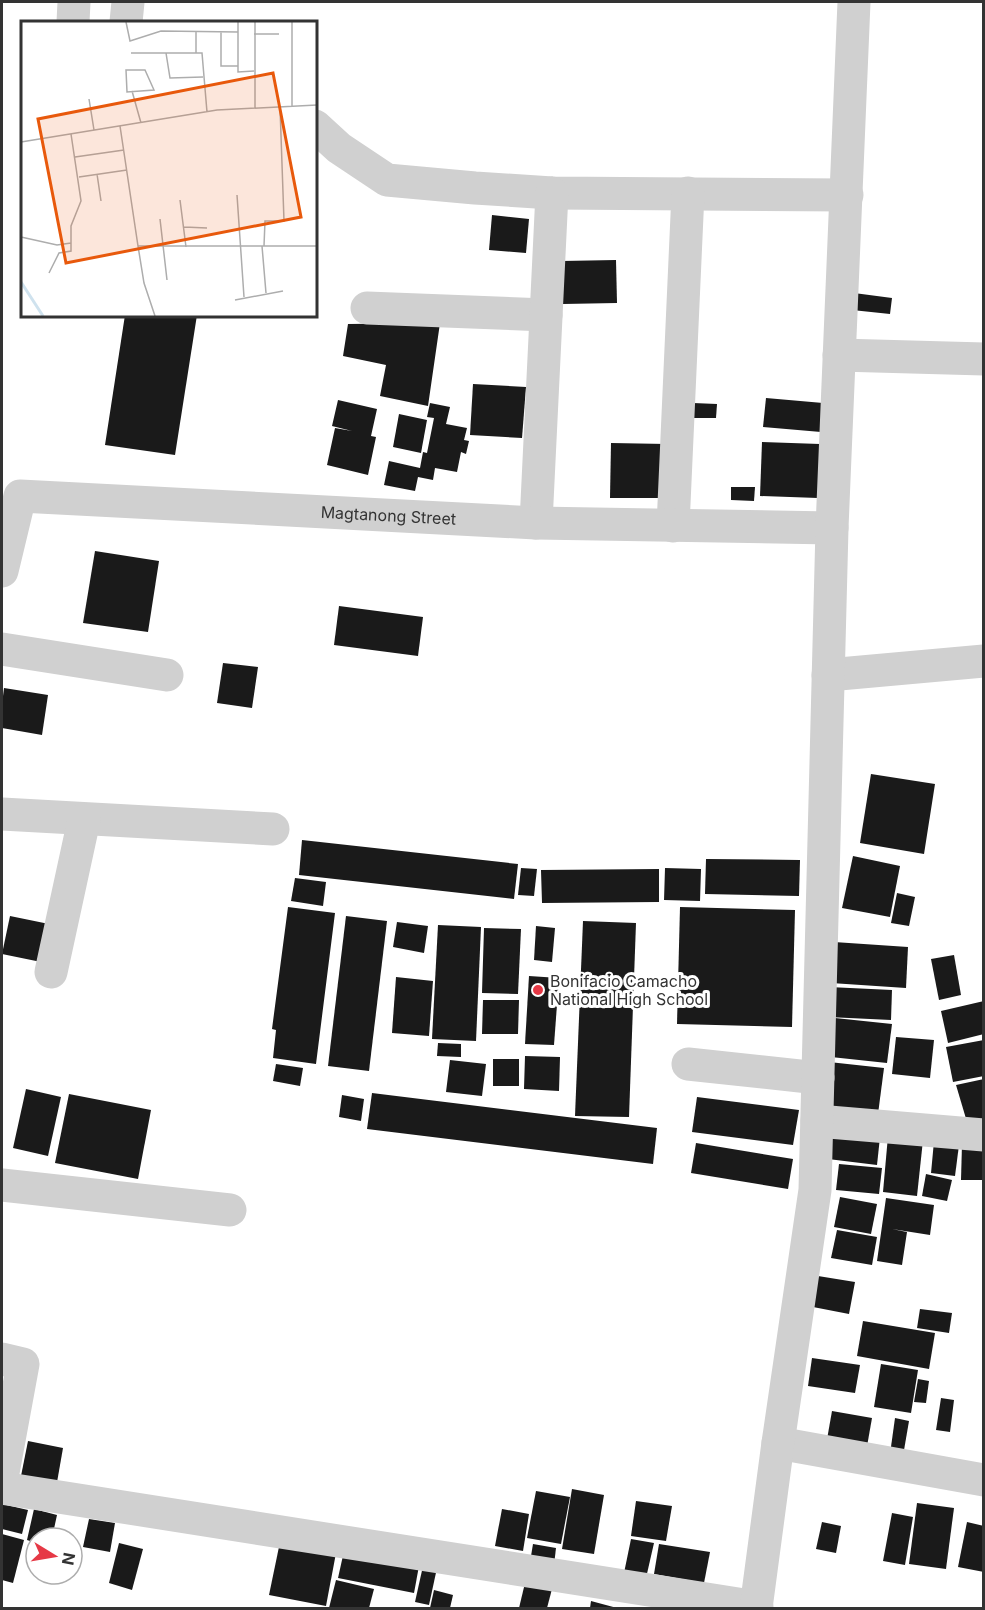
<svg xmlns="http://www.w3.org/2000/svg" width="985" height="1610" font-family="Inter,sans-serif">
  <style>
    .building { fill: #1a1a1a }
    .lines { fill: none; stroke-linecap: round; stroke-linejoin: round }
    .minor { stroke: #d0d0d0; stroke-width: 33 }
    .poi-dot { fill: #e63946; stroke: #fff; stroke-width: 2 }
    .labels { text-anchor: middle; stroke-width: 6; stroke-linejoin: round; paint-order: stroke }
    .street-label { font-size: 16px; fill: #333; stroke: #fff }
    .poi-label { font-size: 16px; fill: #333; stroke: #fff; text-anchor: start }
    .inset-river { fill: none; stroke: #cfe2ee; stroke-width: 3 }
    .inset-road { fill: none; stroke: #adadad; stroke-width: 1.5 }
    .view { fill: #e8590c; fill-opacity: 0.15; stroke: #e8590c; stroke-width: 3 }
    .inset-edge { fill: none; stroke: #333; stroke-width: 3 }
  </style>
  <rect width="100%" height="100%" fill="#fff"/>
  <!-- building -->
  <g class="building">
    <path d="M492,215L529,219L526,253L489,250Z"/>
    <path d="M616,260L617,303L563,304L562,261Z"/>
    <path d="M854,293L892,298L890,314L852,310Z"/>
    <path d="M125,315H197L175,455L105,445Z"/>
    <path d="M440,323L428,406L380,396L386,365L343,356L348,324Z"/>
    <path d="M473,384L526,387L522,438L470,435Z"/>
    <path d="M766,398L823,403L821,432L763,427Z"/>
    <path d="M338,400L377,409L371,436L376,437L368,475L327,465L335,428L352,431L332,426Z"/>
    <path d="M430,403L450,407L446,424L467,428L464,440L469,441L466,454L461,452L457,472L435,468L433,480L418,477L415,491L384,485L389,461L420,468L423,452L427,453L434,418L427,417Z"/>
    <path d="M693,403L717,404L716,418H693Z"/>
    <path d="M399,414L427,420L421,453L393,447Z"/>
    <path d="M762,442L820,444L818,498L760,496Z"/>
    <path d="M611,443L667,444L666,498H610Z"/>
    <path d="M731,487H755L754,501L731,500Z"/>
    <path d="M95,551L159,561L148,632L83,623Z"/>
    <path d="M339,606L423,617L418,656L334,645Z"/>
    <path d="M223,663L258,667L252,708L217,703Z"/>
    <path d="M4,688L48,695L42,735L2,728V704Z"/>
    <path d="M871,774L935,784L924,854L860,843Z"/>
    <path d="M302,840L518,864L514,899L299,875Z"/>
    <path d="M853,856L900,866L890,917L842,908Z"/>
    <path d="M706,859L800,860L799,896L705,894Z"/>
    <path d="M521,868L537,869L534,896L518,895Z"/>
    <path d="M665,868L701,869L700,901L664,900Z"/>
    <path d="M659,869V902L542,903L541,870Z"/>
    <path d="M295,878L326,882L323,906L291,901Z"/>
    <path d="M897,893L915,897L909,926L891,923Z"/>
    <path d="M288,907L335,913L316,1064L273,1058L276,1030L272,1029Z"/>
    <path d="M680,907L795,910L792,1027L677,1024Z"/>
    <path d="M10,916L49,924L41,962L2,954Z"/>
    <path d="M346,916L387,921L369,1071L328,1066Z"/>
    <path d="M583,921L636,923L629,1117L575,1116Z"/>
    <path d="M397,922L428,926L424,953L393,947Z"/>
    <path d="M438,925L481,927L476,1041L432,1039Z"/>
    <path d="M536,926L555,928L552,962L534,960Z"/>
    <path d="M484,928L521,929L518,994L482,993Z"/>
    <path d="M834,942L908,947L906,988L831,983Z"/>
    <path d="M954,955L961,995L939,1000L931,959Z"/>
    <path d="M529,976L559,978L554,1045L525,1044Z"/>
    <path d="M396,977L433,981L429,1036L392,1033Z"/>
    <path d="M829,987L892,990L891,1020L828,1017Z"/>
    <path d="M483,1000H519L518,1034H482Z"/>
    <path d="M984,1001V1034L948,1043L941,1011Z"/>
    <path d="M835,1018L892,1024L887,1063L831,1057Z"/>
    <path d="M896,1037L934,1040L930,1078L892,1074Z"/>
    <path d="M984,1040V1076L953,1082L946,1047Z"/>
    <path d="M438,1043L461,1044V1057L437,1056Z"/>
    <path d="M525,1056L560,1057L559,1091L524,1089Z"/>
    <rect x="493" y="1059" width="26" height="27"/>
    <path d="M450,1060L486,1064L482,1096L446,1092Z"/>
    <path d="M829,1062L884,1068L878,1114L824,1108Z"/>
    <path d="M276,1064L303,1068L300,1086L273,1081Z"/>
    <path d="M984,1079V1122H967L956,1085Z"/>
    <path d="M26,1089L61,1097L48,1156L13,1148Z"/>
    <path d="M372,1093L657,1128L653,1164L367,1129Z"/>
    <path d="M69,1094L151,1110L138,1179L55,1163Z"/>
    <path d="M342,1095L364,1099L361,1121L339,1117Z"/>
    <path d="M697,1097L799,1110L793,1145L692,1132Z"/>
    <path d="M832,1132L880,1137L877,1165L828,1159Z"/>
    <path d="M888,1136L923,1140L917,1196L883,1192Z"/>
    <path d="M934,1141L959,1145L955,1176L931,1173Z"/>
    <path d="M696,1143L793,1159L788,1189L691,1173Z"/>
    <path d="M962,1144H984V1180H961Z"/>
    <path d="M839,1164L882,1168L879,1194L836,1190Z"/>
    <path d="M926,1174L952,1180L947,1201L922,1196Z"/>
    <path d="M840,1197L877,1204L871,1234L834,1227Z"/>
    <path d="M886,1198L934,1205L930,1235L892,1229L907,1232L902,1265L877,1261Z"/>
    <path d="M837,1230L877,1237L872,1265L831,1258Z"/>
    <path d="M818,1276L855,1282L849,1314L813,1307Z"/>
    <path d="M920,1309L952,1313L949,1333L917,1328Z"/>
    <path d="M863,1321L935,1333L929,1369L857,1356Z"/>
    <path d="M812,1358L860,1365L855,1393L808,1386Z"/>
    <path d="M881,1364L918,1370L911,1413L874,1407Z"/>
    <path d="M918,1379L929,1381L926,1403L914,1402Z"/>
    <path d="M941,1398L954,1400L950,1432L936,1430Z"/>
    <path d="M832,1411L872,1418L866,1452L826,1445Z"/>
    <path d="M895,1418L909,1421L903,1456L890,1454Z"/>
    <path d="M28,1441L63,1448L56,1488L20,1481Z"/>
    <path d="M572,1489L604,1495L594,1554L562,1549Z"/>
    <path d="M536,1491L570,1497L561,1544L527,1538Z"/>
    <path d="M636,1501L672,1506L666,1541L631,1536Z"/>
    <path d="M917,1503L954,1508L946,1569L909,1564Z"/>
    <path d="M2,1504L28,1510L22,1534L2,1529Z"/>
    <path d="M34,1509L57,1515L52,1538H36V1543L27,1540Z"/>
    <path d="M502,1509L529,1514L523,1551L495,1546Z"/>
    <path d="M892,1513L913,1517L905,1565L883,1561Z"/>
    <path d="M89,1519L115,1523L110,1552L83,1547Z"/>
    <path d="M822,1522L841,1526L836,1553L816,1549Z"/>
    <path d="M967,1522L984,1526V1572L958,1567Z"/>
    <path d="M2,1534L24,1540L13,1583L2,1580Z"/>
    <path d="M631,1539L654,1543L646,1578L624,1573Z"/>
    <path d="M280,1542L336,1553L326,1606L269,1595Z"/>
    <path d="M119,1543L143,1549L132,1590L109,1583Z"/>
    <path d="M533,1544L556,1548L554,1565L530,1562Z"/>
    <path d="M659,1544L710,1552L704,1583L654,1574Z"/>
    <path d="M344,1551L419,1566L414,1593L338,1578Z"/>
    <path d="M423,1566L437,1568L429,1605L415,1602Z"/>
    <path d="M336,1580L374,1589L369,1608H329Z"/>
    <path d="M525,1583L552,1589L547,1608H519Z"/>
    <path d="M434,1590L453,1595L450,1608H430Z"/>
    <path d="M591,1601L617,1608H590Z"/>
  </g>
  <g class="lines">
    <!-- minor -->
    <g class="minor">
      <path d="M73,22L74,2"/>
      <path d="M126,22L128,2"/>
      <path d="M315,126L339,148L387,180L475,188L552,193L847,195"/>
      <path d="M367,308L546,315"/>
      <path d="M839,355L984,359"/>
      <path d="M536,523L552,193"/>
      <path d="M673,526L688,193"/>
      <path id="s1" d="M2,571L20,496L536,523L832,528"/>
      <path d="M2,649L167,675"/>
      <path d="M828,675L984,661"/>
      <path d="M2,814L273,829"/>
      <path d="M51,972L84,820"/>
      <path d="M688,1064L818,1078"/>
      <path d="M817,1121L984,1135"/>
      <path d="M2,1185L230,1210"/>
      <path d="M2,1359L23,1364L2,1478"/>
      <path d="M778,1443L984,1480"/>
      <path d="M2,1488L757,1607"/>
      <path d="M756,1608L778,1443L815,1190L832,528L854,2"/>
    </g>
  </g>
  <!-- markers -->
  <circle class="poi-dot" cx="538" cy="990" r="6"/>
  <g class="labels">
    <!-- street labels -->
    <g class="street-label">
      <text dy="6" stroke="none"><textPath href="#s1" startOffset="446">Magtanong Street</textPath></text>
    </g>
    <!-- poi labels -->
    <g class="poi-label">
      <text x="550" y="987">Bonifacio Camacho<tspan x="550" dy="18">National High School</tspan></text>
    </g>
  </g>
  <!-- overview -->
  <g transform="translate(21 21)">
    <rect width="296" height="296" fill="#fff"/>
    <path class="inset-river" d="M0,261L22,295"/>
    <path class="inset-road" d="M105,1L109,20L140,10L217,11M217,1V51L233,50M234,1V87M271,1V85M175,11V32M200,11V45H217M233,13H258M110,32H181L186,91M145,32L149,57L182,56M105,49H124L133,69L106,71ZM111,70L120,102M68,78L73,109M99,105L117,225H296M0,121L196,89L296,84M54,136L103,129M76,153L80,180M58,156L106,149M216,174L223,276M159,179L165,226M139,198L146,259M163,206L186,207M0,216L36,224L50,222M117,225L123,262L134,295M241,225L245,272M243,225L244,200H263L259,86M28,252L38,232L50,230V205L60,180L50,113M214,279L262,270"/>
    <path class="view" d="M252,52L280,196L45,242L17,98Z"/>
    <rect width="296" height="296" class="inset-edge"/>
  </g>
  <!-- border -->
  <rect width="985" height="1610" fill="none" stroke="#333333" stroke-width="6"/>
  <!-- north arrow -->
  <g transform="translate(54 1556) rotate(101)"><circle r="28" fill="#ffffff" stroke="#adadad" stroke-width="1.5"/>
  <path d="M0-4.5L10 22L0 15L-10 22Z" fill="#e63946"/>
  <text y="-9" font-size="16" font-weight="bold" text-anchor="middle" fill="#333333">N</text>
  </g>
</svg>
